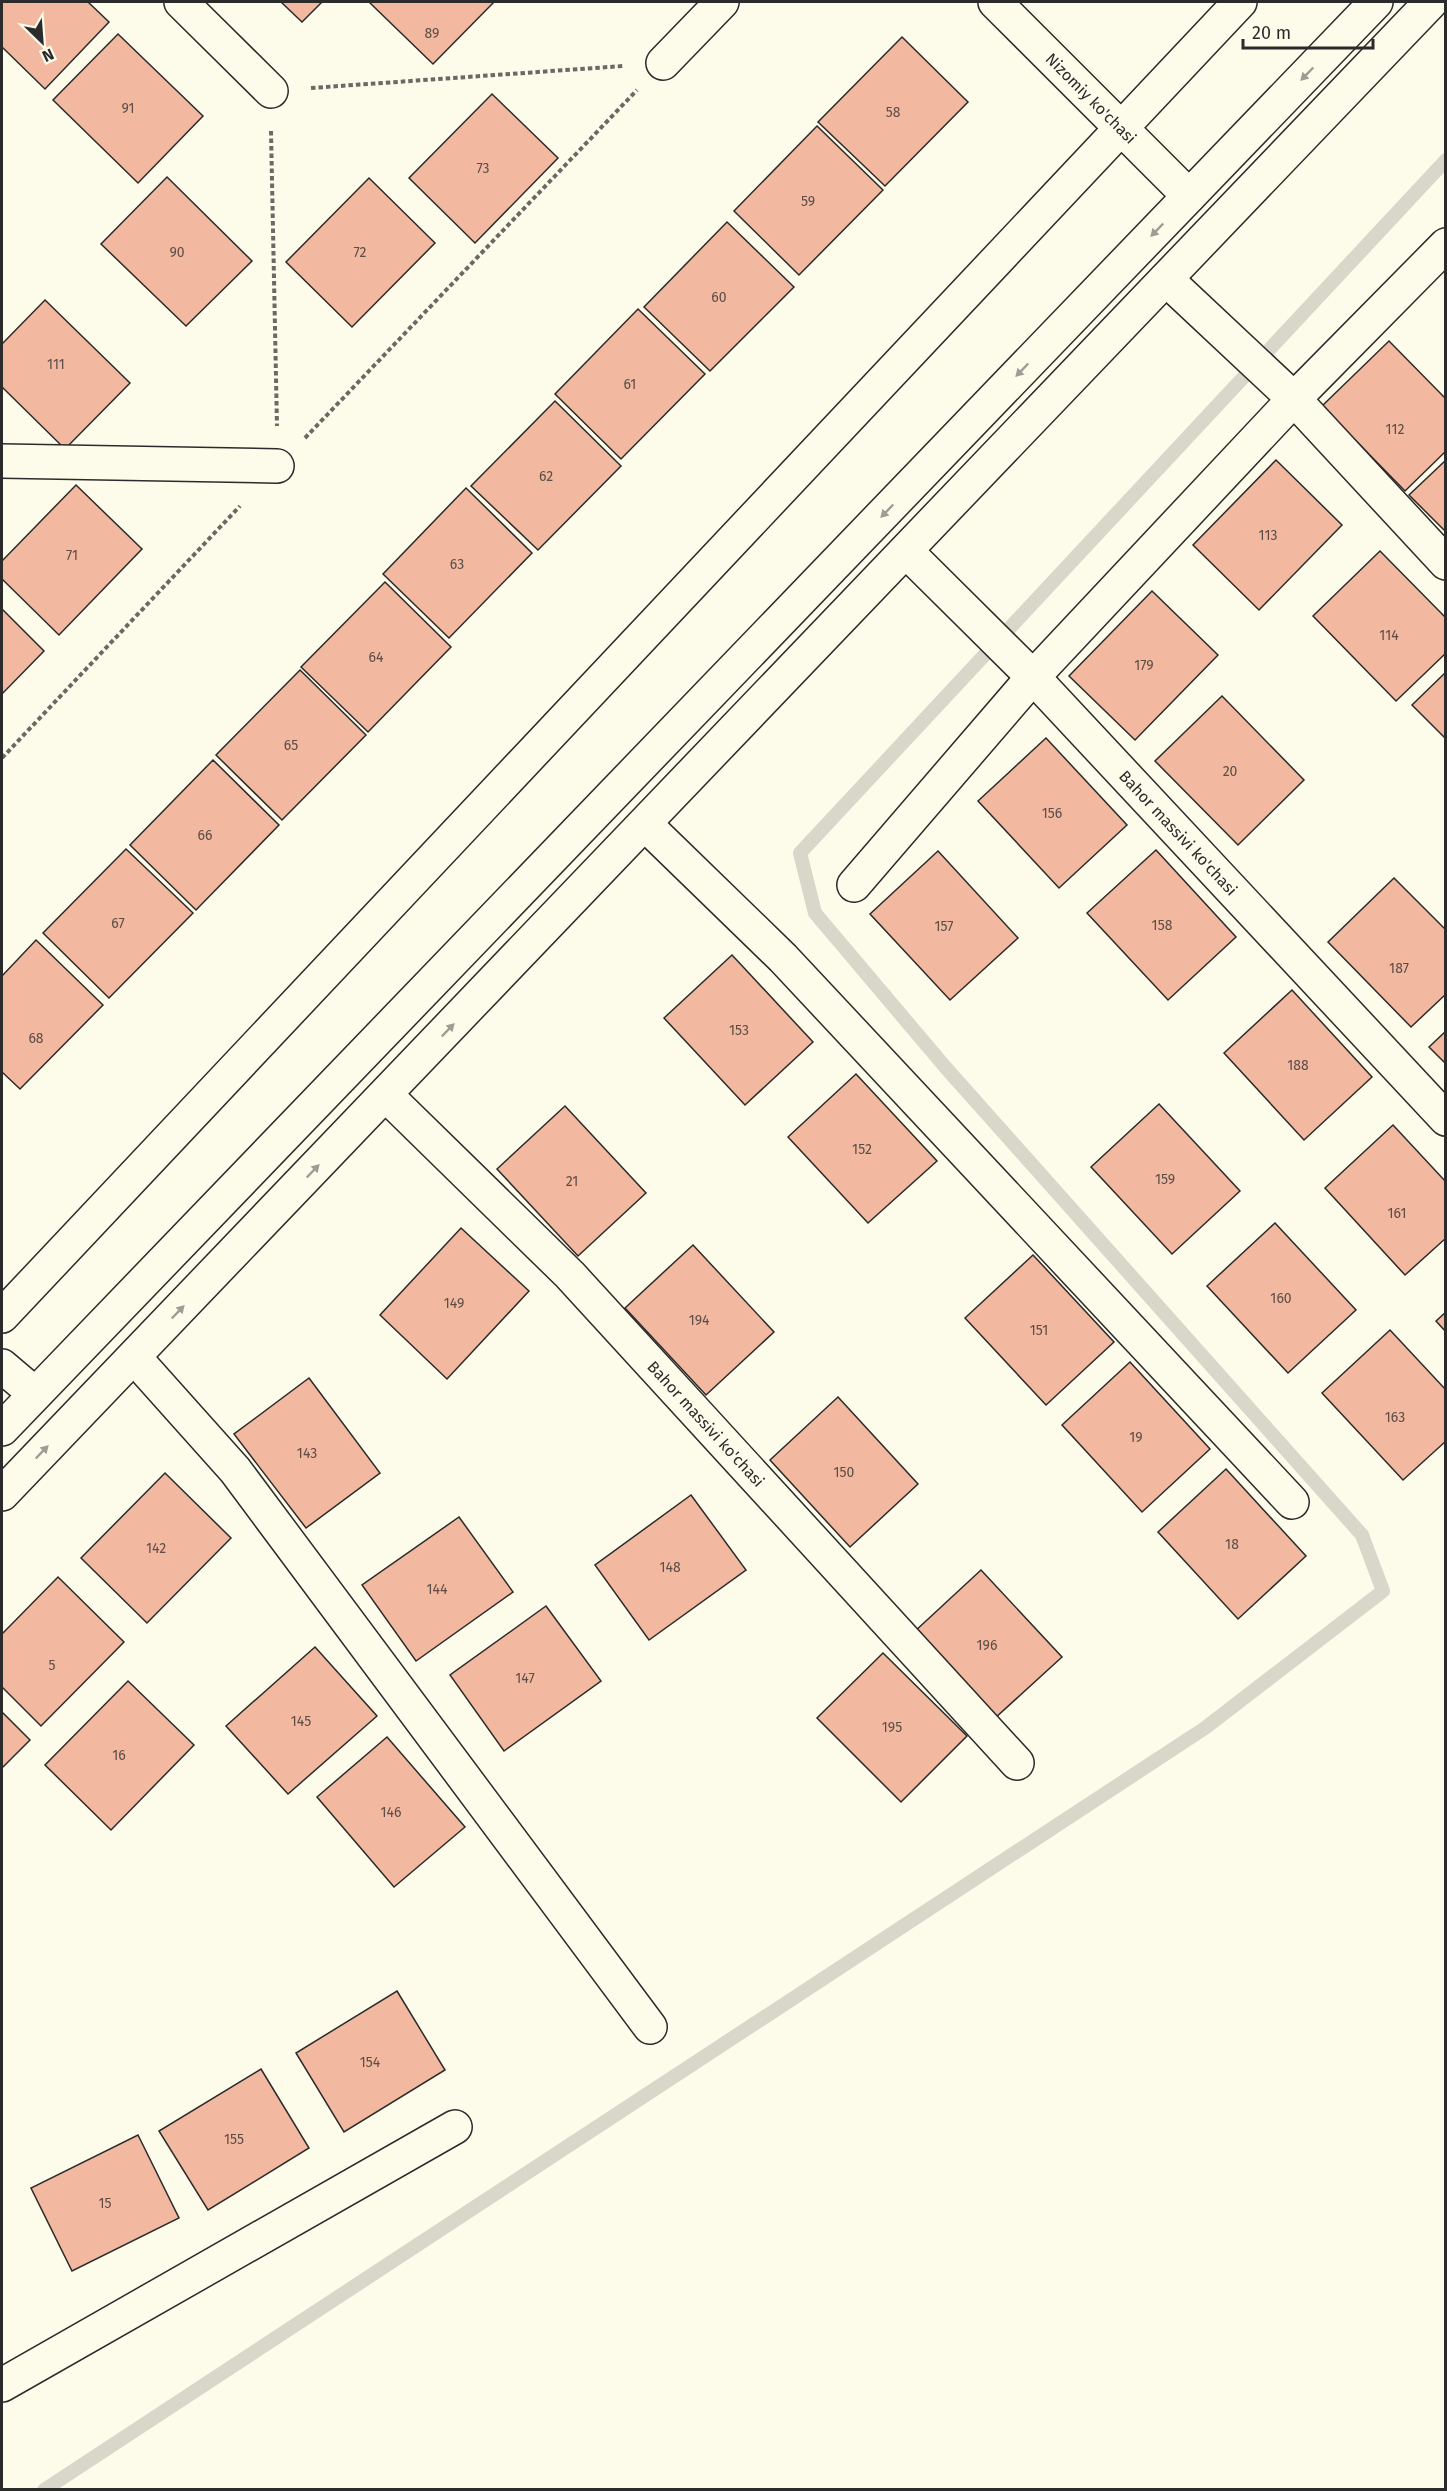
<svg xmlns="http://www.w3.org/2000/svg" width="1447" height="2491" font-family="'Fira Sans',sans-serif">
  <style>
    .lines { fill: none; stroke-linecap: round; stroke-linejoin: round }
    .stream { stroke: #d8d7c9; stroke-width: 14 }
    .building { fill: #f2b8a0; stroke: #2b2b2b; stroke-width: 1.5 }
    .minor-casing { stroke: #2b2b2b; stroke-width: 36 }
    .major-casing { stroke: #2b2b2b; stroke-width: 36 }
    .path { stroke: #6a6964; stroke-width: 4; stroke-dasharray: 4.5 3; stroke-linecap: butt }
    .minor { stroke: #fdfbea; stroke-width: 33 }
    .major { stroke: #fdfbea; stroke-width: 33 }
    .oneway { fill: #9e9d94 }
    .labels { text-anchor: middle; stroke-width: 4.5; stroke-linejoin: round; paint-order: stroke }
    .number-label { font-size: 14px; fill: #5d4e48 }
    .street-label { font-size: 16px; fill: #2b2b2b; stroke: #fdfbea }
  </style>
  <rect width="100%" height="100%" fill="#fdfbea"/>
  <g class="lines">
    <!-- stream -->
    <path class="stream" d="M44,2490L1205,1728L1383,1591L1362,1535L946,1068L815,913L800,853L1446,160"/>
  </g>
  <!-- building -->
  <g class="building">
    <path d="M2,2H88L109,22L45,89L2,47Z"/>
    <path d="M281,2H322L302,22Z"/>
    <path d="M369,2H494L433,64Z"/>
    <path d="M118,34L203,116L138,183L53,100Z"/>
    <path d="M902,37L968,102L885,186L818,122Z"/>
    <path d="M492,94L558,158L475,243L409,178Z"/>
    <path d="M817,126L883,190L799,275L734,211Z"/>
    <path d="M167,177L252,261L186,326L101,244Z"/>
    <path d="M369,178L435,243L352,327L286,262Z"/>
    <path d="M727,222L794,287L710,371L644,307Z"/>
    <path d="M45,300L130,383L65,449L2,387V344Z"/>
    <path d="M638,309L705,374L621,459L555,394Z"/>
    <path d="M1389,341L1446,399V451L1405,491L1322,406Z"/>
    <path d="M555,401L621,466L538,550L471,486Z"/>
    <path d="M1276,460L1342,525L1259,610L1193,545Z"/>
    <path d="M1446,460V532L1409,495Z"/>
    <path d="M76,485L142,549L59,635L2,579V561Z"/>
    <path d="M466,488L532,553L449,638L383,574Z"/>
    <path d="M1380,551L1446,618V653L1396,701L1313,616Z"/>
    <path d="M385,582L451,647L368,732L301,667Z"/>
    <path d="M1152,591L1218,655L1135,740L1069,676Z"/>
    <path d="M2,609L44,651L2,694Z"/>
    <path d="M300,670L366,735L282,820L216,755Z"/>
    <path d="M1446,672V739L1412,705Z"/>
    <path d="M1222,696L1304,780L1238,845L1155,761Z"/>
    <path d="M1046,738L1127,825L1059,888L978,801Z"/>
    <path d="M213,760L279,825L196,910L130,845Z"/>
    <path d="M126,849L193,913L109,998L43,933Z"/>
    <path d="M1156,850L1236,937L1168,1000L1087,913Z"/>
    <path d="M938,851L1018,938L950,1000L870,914Z"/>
    <path d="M1394,878L1446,930V994L1411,1027L1328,942Z"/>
    <path d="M36,940L103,1005L20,1089L2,1072V976Z"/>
    <path d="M732,955L813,1042L745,1105L664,1018Z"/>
    <path d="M1292,990L1372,1077L1304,1140L1224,1053Z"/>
    <path d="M1446,1031V1064L1429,1047Z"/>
    <path d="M856,1074L937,1161L868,1223L788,1137Z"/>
    <path d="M1159,1104L1240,1191L1172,1254L1091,1167Z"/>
    <path d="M565,1106L646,1193L578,1256L497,1169Z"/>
    <path d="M1393,1125L1446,1182V1238L1405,1275L1325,1188Z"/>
    <path d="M1275,1223L1356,1310L1288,1373L1207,1286Z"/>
    <path d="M461,1228L529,1291L447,1379L380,1315Z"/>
    <path d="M693,1245L774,1332L706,1395L625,1308Z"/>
    <path d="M1033,1255L1114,1342L1046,1405L965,1318Z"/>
    <path d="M1446,1312V1332L1436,1321Z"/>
    <path d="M1390,1330L1446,1390V1441L1403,1480L1322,1393Z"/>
    <path d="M1130,1362L1210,1449L1142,1512L1062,1425Z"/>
    <path d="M309,1378L380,1473L306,1528L234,1434Z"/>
    <path d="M838,1397L918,1484L850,1547L770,1460Z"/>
    <path d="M1226,1469L1306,1556L1238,1619L1158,1532Z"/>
    <path d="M165,1473L231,1538L147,1623L81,1558Z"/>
    <path d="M691,1495L746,1570L649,1640L595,1565Z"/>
    <path d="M459,1517L513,1592L416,1661L362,1585Z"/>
    <path d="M981,1570L1062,1657L994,1719L913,1633Z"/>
    <path d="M58,1577L124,1642L41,1726L2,1687V1634Z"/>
    <path d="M546,1606L601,1681L504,1751L450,1675Z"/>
    <path d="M315,1647L377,1716L288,1794L226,1726Z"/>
    <path d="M883,1653L967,1736L901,1802L817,1718Z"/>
    <path d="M128,1681L194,1745L111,1830L45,1765Z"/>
    <path d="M2,1712L30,1740L2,1768Z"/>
    <path d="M387,1737L465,1827L394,1887L317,1797Z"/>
    <path d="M397,1991L445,2070L344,2132L296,2053Z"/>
    <path d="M261,2069L309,2148L208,2210L159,2131Z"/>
    <path d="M138,2135L179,2218L72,2271L31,2188Z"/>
  </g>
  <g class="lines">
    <defs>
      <g id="minor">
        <path d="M181,2L271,91"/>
        <path id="s1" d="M995,2L1189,196"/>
        <path d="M663,63L722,2"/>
        <path d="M1166,279L1294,399L1446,563"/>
        <path d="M2,461L277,466"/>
        <path id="s2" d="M906,551L1033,677L1446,1119"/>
        <path d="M645,824L783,958L1292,1502"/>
        <path d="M854,885L1033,677L1294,399L1446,245"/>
        <path id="s3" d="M386,1095L570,1275L1017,1763"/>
        <path d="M2,1316L1240,2"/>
        <path d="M134,1357L235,1470L650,2027"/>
        <path d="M2,1366L35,1394"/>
        <path d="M2,2385L455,2127"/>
      </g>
      <g id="major">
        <path d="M2,1429L1376,2"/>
        <path d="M2,1494L1431,2"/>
      </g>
    </defs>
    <!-- minor casing -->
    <use href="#minor" class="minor-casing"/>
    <!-- major casing -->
    <use href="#major" class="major-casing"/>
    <!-- path -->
    <g class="path">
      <path d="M311,88L623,66"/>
      <path d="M271,131L277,426"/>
      <path d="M305,438L637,90"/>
      <path d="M2,758L240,506"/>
    </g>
    <!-- minor -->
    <use href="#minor" class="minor"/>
    <!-- major -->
    <use href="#major" class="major"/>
  </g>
  <!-- one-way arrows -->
  <defs><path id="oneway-solid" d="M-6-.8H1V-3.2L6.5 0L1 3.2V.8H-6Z" transform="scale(1.5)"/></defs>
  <g class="oneway">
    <use href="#oneway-solid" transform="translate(1307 74) rotate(134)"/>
    <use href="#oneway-solid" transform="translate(1157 230) rotate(134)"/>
    <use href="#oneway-solid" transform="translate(1022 370) rotate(134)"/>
    <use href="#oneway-solid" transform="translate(887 511) rotate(134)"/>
    <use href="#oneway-solid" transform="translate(448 1030) rotate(-46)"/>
    <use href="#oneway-solid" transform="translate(313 1171) rotate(-46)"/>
    <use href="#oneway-solid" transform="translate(178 1312) rotate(-46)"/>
    <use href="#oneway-solid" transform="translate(42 1452) rotate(-46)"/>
  </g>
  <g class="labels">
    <!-- number labels -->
    <g class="number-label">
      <text x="432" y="38">89</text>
      <text x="128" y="113">91</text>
      <text x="893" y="117">58</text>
      <text x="483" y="173">73</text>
      <text x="808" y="206">59</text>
      <text x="177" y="257">90</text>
      <text x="360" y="257">72</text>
      <text x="719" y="302">60</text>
      <text x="56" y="369">111</text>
      <text x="630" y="389">61</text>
      <text x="1395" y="434">112</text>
      <text x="546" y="481">62</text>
      <text x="1268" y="540">113</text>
      <text x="72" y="560">71</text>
      <text x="457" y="569">63</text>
      <text x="1389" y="640">114</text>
      <text x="376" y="662">64</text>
      <text x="1144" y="670">179</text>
      <text x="291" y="750">65</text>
      <text x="1230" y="776">20</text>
      <text x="1052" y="818">156</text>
      <text x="205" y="840">66</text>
      <text x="118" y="928">67</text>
      <text x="1162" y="930">158</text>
      <text x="944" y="931">157</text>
      <text x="1399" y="973">187</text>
      <text x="739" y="1035">153</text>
      <text x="36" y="1043">68</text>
      <text x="1298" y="1070">188</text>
      <text x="862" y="1154">152</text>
      <text x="1165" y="1184">159</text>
      <text x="572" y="1186">21</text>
      <text x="1397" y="1218">161</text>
      <text x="1281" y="1303">160</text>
      <text x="454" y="1308">149</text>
      <text x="699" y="1325">194</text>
      <text x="1039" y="1335">151</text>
      <text x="1395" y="1422">163</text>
      <text x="1136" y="1442">19</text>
      <text x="307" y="1458">143</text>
      <text x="844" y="1477">150</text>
      <text x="1232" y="1549">18</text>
      <text x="156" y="1553">142</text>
      <text x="670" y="1572">148</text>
      <text x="437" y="1594">144</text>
      <text x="987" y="1650">196</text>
      <text x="52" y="1670">5</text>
      <text x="525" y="1683">147</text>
      <text x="301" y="1726">145</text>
      <text x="892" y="1732">195</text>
      <text x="119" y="1760">16</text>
      <text x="391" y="1817">146</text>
      <text x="370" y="2067">154</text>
      <text x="234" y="2144">155</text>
      <text x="105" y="2208">15</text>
    </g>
    <!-- street labels -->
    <g class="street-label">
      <text dy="6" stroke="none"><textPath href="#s1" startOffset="136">Nizomiy ko'chasi</textPath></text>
      <text dy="6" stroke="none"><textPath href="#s2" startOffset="392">Bahor massivi ko'chasi</textPath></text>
      <text dy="6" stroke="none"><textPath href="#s3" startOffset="459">Bahor massivi ko'chasi</textPath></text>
    </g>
  </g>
  <!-- border -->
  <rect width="1447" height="2491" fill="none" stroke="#2b2b2b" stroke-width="6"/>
  <!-- north arrow -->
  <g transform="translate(42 42) rotate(155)" stroke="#fdfbea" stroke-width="4.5" paint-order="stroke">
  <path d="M0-4.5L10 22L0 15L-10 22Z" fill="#2b2b2b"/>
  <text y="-9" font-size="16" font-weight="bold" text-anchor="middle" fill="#2b2b2b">N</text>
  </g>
  <!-- scale -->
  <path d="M1243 39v9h130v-9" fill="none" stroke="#2b2b2b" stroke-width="3"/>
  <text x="1252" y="39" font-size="18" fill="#2b2b2b" stroke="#fdfbea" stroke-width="4.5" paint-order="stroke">20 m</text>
</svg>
